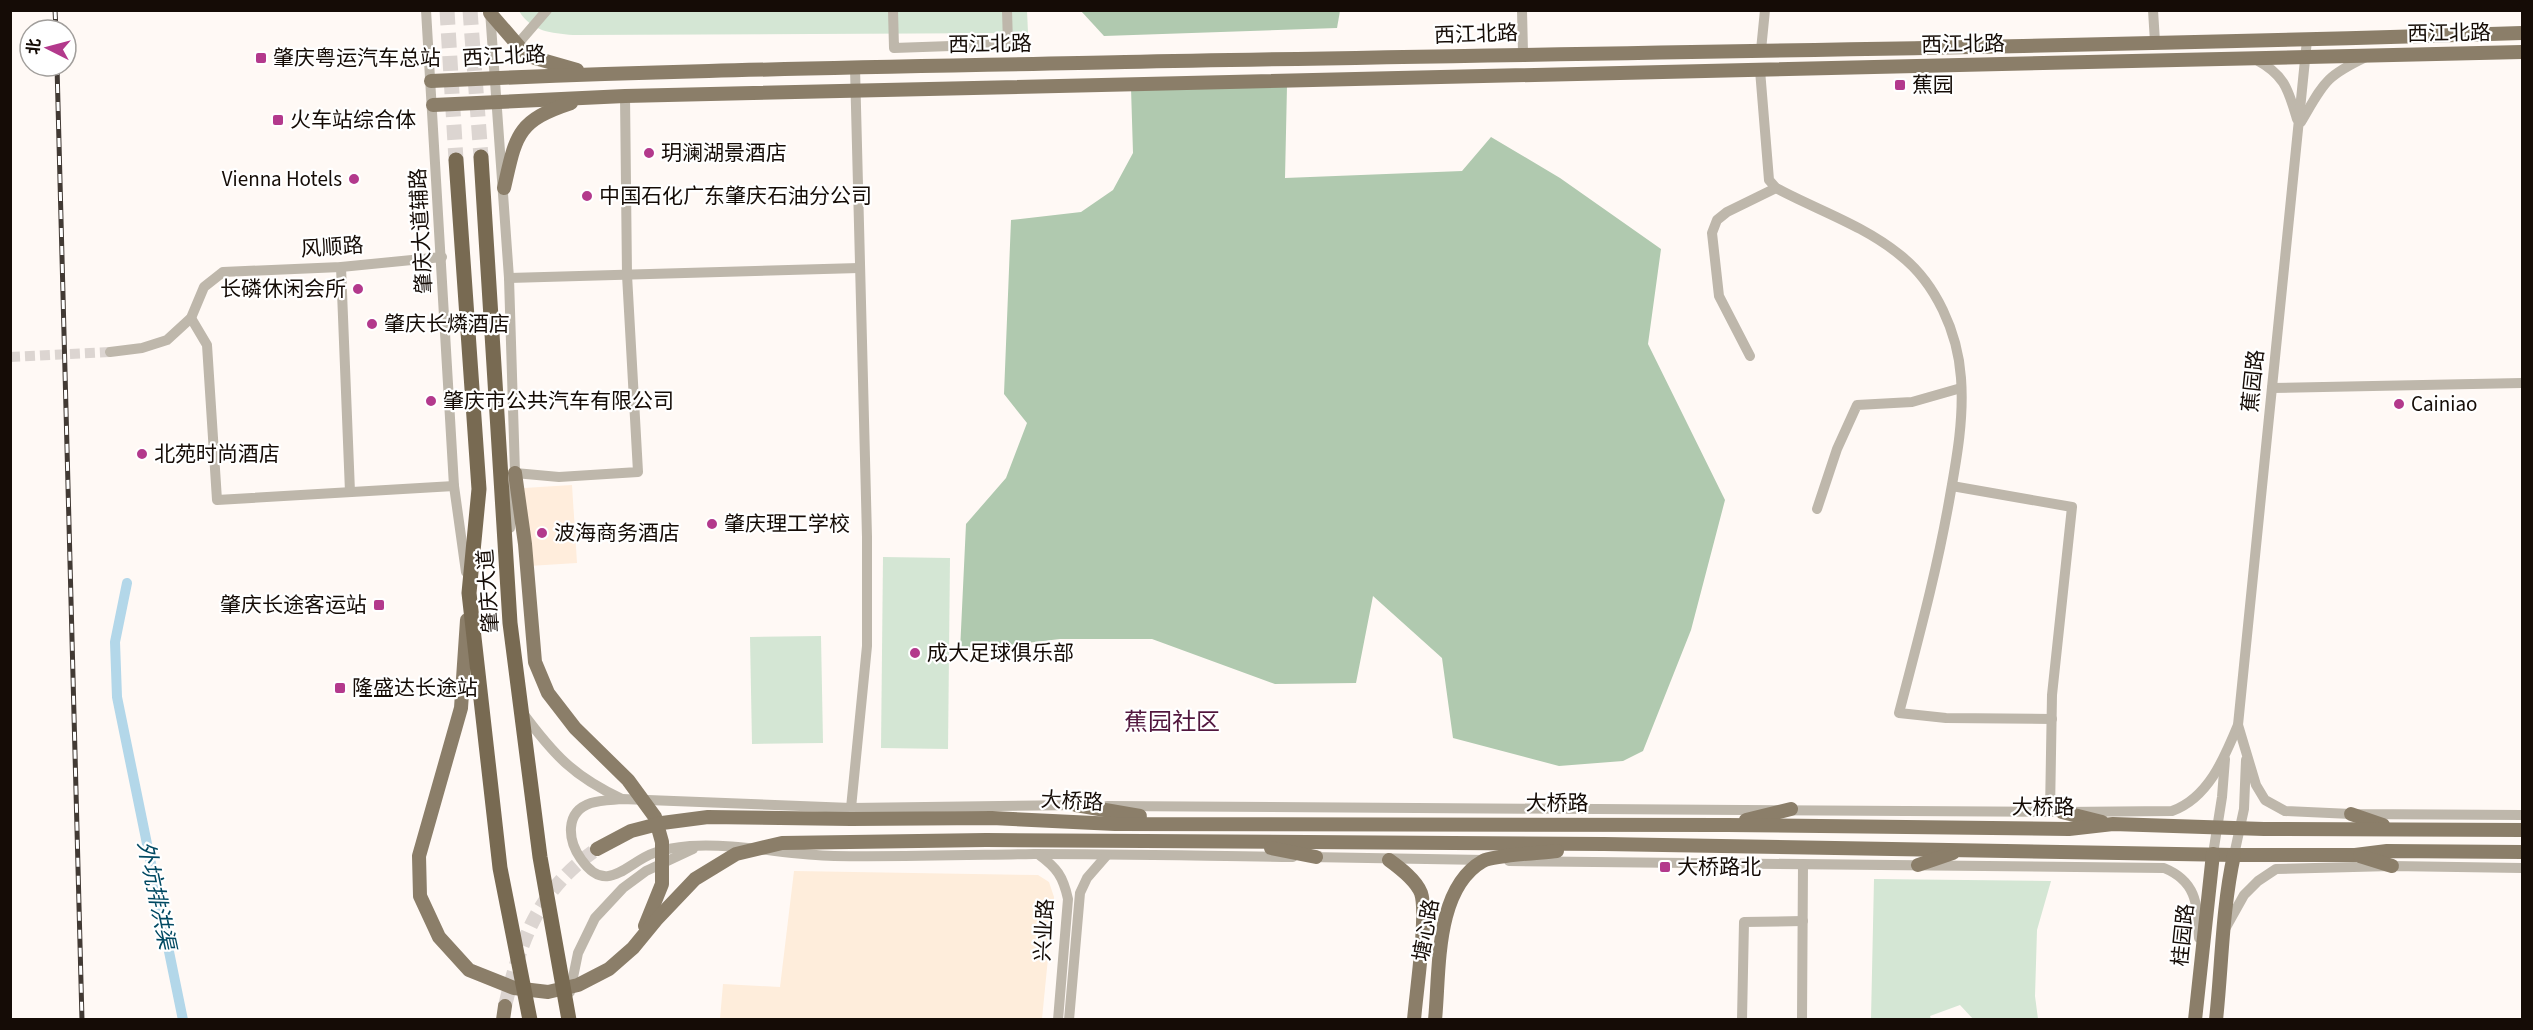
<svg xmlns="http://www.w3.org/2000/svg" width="2533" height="1030" font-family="'Source Sans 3','Noto Sans SC',sans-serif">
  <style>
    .commercial { fill: #ffeddc }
    .industrial { fill: #feeddb }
    .green { fill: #d4e6d4 }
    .forest { fill: #b0c9af }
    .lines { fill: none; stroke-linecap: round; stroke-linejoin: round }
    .canal { stroke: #b3d7e9; stroke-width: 10 }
    .minor-tunnel { stroke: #dcd5d1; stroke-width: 10; stroke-dasharray: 10 5; stroke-linecap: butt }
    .major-tunnel { stroke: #dcd5d1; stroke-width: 14; stroke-dasharray: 14 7; stroke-linecap: butt }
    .highway-tunnel { stroke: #dcd5d1; stroke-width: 15; stroke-dasharray: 15 8; stroke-linecap: butt }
    .minor { stroke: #beb7ab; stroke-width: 10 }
    .major { stroke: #8b7e69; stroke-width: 14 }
    .highway { stroke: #786a52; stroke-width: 15 }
    .rail-casing { stroke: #423a34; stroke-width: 5 }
    .rail { stroke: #fff; stroke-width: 3; stroke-dasharray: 9; stroke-linecap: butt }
    .poi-dot { fill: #b3398c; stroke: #fff; stroke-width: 2 }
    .labels { text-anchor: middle; stroke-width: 4.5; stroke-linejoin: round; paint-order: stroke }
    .street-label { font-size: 21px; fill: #150c06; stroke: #fff }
    .poi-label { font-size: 21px; fill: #150c06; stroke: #fff; text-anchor: start }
    .water-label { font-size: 22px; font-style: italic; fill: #014962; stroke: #fff }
    .quarter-label { font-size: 24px; fill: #52173e; stroke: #fff }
  </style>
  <rect width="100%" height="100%" fill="#fff9f5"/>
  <!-- commercial -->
  <path class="commercial" d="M572,485L577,563L529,566L524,488Z"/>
  <!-- industrial -->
  <path class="industrial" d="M794,871L1038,875L1049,882L1054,897L1042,1019H720L723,984L780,987Z"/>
  <!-- green -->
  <g class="green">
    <path d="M1027,10L1028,33L573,35C551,33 532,32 519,11Z"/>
    <path d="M883,557L950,558L948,749L881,748Z"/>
    <path d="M821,636L823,743L752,744L750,637Z"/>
    <path d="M1874,879L2051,881L2037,930L2035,996L2038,1019H1973L1960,1005L1930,1016L1931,1019H1871Z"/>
  </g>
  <!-- forest -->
  <g class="forest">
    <path d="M1081,11H1340L1337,28L1104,36Z"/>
    <path d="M1287,86L1285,178L1462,171L1491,137L1560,178L1661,249L1648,344L1725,500L1691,630L1643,751L1623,761L1559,766L1453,738L1442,658L1373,596L1356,683L1275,684L1152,639H1060L960,651L966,524L1006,478L1027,423L1004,394L1011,220L1081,212L1113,190L1133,153L1131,88Z"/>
  </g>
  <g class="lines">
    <!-- canal -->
    <path class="canal" d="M127,583L115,642L117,697L183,1020"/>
    <!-- minor-tunnel -->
    <path class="minor-tunnel" d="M10,357L110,352"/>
    <!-- major-tunnel -->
    <path class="major-tunnel" d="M505,1006C521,939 538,890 597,849"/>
    <!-- highway-tunnel -->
    <g class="highway-tunnel">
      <path d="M447,10L456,160"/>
      <path d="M470,10L481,157"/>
    </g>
    <!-- minor -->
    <g class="minor">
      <path d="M426,10L454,486L466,572"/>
      <path d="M893,10L894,48L1008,44L1007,10"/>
      <path d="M1522,10L1523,53"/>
      <path d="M2153,10L2155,42"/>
      <path d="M490,11L509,278L515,473L510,528"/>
      <path d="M516,46L547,10"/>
      <path d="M1761,50L1765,10"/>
      <path d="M2255,59C2285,75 2288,89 2297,119"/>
      <path d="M1760,70L1769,180L1776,188C1817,210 1863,225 1900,255C1936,283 1958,333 1961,378C1964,418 1957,457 1950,496C1937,571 1918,640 1899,713L1946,718L2052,719"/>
      <path d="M2301,122C2324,83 2324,77 2366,57"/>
      <path d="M341,267L350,492"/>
      <path d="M509,278L859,268"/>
      <path d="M191,318L207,345L217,500L454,486"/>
      <path d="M110,352L142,348L167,340L191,318L204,287L223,272L341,267L442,257"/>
      <path d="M1750,356L1719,296L1712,233L1717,220L1727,212L1776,188"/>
      <path d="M2272,388L2522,383"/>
      <path d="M515,473L559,477L638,472L627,275L625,96"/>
      <path d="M1952,486L2072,507L2052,695L2050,812"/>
      <path d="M1817,509L1837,449L1857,405L1912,402L1961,388"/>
      <path d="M522,712C554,755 573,776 622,799"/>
      <path d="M2238,725L2256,785L2265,800L2285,811L2351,814L2522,815"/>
      <path d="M1082,805L851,808L622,799C612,800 600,800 591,803C564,812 568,841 581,859C607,897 627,862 654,853C665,849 678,847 690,846C738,843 786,855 834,856C901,857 968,855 1034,854C1120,854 1207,856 1293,857"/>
      <path d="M1107,806L2062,812L2172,811C2208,798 2224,759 2238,725L2307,40"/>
      <path d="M851,808L867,646V537L855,68"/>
      <path d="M1038,854C1057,868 1063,876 1068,899L1058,1020"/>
      <path d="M2213,854L2222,797L2225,759"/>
      <path d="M2234,855L2244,809L2246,760"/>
      <path d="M1309,857L1485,860"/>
      <path d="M1509,861L2164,868C2198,882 2197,906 2199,938"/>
      <path d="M2225,929L2244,895L2258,881L2276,869L2392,866L2522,868"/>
      <path d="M570,992L578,953L595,918L623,888L646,871L693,849"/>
      <path d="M1069,1020L1080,893L1087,878L1107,855"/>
      <path d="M1742,1020L1744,922L1803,921"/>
      <path d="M1802,1020L1803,864"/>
    </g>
    <!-- major -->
    <g class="major">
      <path d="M490,13L522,50L535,58L577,70"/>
      <path d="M431,81C662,70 893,67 1125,62C1591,53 2057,48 2522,33"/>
      <path d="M433,105L625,96L2522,52"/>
      <path d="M504,188C516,136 516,121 571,103"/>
      <path d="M515,473L525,544L535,662L548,693L575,728L628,780L655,817L662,842V884L645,926"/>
      <path d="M467,620L461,708L419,856L420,896L439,937L469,970L514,988L548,992L578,985L609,969L633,948L656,920L695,879L736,854L782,843L986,840L1604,844L2234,855H2355L2387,851L2522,852"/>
      <path d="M1076,805L1140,816"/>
      <path d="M2062,812L2102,822"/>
      <path d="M2351,814L2383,825"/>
      <path d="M1746,820L1791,809"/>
      <path d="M1271,848L1316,857"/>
      <path d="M597,849L631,831L662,823L708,817L851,819L992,818L1115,824L1727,825L2069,829L2113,824L2264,829L2522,830"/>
      <path d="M2360,856L2392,866"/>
      <path d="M1389,860C1400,868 1416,880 1421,893C1428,913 1416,994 1414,1020"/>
      <path d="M1918,865L1953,853"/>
      <path d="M503,1020L505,1006"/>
      <path d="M1435,1020C1440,971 1434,889 1483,861C1495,855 1541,853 1557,851"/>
      <path d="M2195,1020L2213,854"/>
      <path d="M2216,1020C2222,964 2222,910 2234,855"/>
    </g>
    <!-- highway -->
    <g class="highway">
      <path d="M481,157L510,623L540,857L569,1020"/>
      <path d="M456,160L479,489L469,593L500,868L530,1020"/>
    </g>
    <defs>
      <g id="rail">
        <path d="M55,10L56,30"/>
        <path d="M57,66L82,1020"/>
      </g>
    </defs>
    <!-- rail casing -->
    <use href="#rail" class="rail-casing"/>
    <!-- rail -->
    <use href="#rail" class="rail"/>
  </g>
  <!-- markers -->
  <g class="poi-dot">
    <rect x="255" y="52" width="12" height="12" rx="3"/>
    <rect x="1894" y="79" width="12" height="12" rx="3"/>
    <rect x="272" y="114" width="12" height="12" rx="3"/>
    <circle cx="649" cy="153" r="6"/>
    <circle cx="354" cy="179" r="6"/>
    <circle cx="587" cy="196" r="6"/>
    <circle cx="358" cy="289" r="6"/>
    <circle cx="372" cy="324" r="6"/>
    <circle cx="431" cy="401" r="6"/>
    <circle cx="2399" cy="404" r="6"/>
    <circle cx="142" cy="454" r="6"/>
    <circle cx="712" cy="524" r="6"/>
    <circle cx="542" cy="533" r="6"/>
    <rect x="373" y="599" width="12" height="12" rx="3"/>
    <circle cx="915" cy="653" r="6"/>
    <rect x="334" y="682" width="12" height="12" rx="3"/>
    <rect x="1659" y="861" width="12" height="12" rx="3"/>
  </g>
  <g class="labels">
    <!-- street labels -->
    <g class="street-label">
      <text transform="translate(2449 33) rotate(-1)" y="7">西江北路</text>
      <text transform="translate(1476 34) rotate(-2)" y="7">西江北路</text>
      <text transform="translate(990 44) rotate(-1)" y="7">西江北路</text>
      <text transform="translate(1963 44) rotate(-1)" y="7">西江北路</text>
      <text transform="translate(504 56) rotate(-3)" y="7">西江北路</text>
      <text transform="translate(421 231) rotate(-93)" y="7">肇庆大道辅路</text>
      <text transform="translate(332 247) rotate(-4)" y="7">风顺路</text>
      <text transform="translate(2253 381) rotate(-84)" y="7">蕉园路</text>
      <text transform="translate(488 591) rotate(-94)" y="7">肇庆大道</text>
      <text transform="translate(1072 801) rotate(3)" y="7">大桥路</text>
      <text x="1557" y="810">大桥路</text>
      <text x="2043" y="814">大桥路</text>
      <text transform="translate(1044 930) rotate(-87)" y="7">兴业路</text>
      <text transform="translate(1426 930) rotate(-80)" y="7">塘心路</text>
      <text transform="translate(2183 935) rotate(-84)" y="7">桂园路</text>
    </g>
    <!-- poi labels -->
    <g class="poi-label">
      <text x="273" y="65">肇庆粤运汽车总站</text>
      <text x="1912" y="92">蕉园</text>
      <text x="290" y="127">火车站综合体</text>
      <text x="661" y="160">玥澜湖景酒店</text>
      <text x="342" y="186" text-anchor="end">Vienna Hotels</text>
      <text x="599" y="203">中国石化广东肇庆石油分公司</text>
      <text x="346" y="296" text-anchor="end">长磷休闲会所</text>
      <text x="384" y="331">肇庆长燐酒店</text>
      <text x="443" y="408">肇庆市公共汽车有限公司</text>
      <text x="2411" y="411">Cainiao</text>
      <text x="154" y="461">北苑时尚酒店</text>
      <text x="724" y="531">肇庆理工学校</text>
      <text x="554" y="540">波海商务酒店</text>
      <text x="367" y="612" text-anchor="end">肇庆长途客运站</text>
      <text x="927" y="660">成大足球俱乐部</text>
      <text x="352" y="695">隆盛达长途站</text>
      <text x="1677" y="874">大桥路北</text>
    </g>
    <!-- water labels -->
    <g class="water-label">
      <text transform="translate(157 895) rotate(78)" y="8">外坑排洪渠</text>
    </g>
    <!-- quarter labels -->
    <g class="quarter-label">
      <text x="1172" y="730">蕉园社区</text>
    </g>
  </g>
  <!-- border -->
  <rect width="2533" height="1030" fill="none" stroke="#150c06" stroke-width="24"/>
  <!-- north arrow -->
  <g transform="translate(48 48) rotate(276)"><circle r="28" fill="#ffffff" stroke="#a19e9b" stroke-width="1.5"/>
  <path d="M0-4.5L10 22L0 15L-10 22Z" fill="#b3398c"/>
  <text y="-9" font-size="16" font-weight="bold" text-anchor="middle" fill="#150c06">北</text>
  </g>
</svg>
